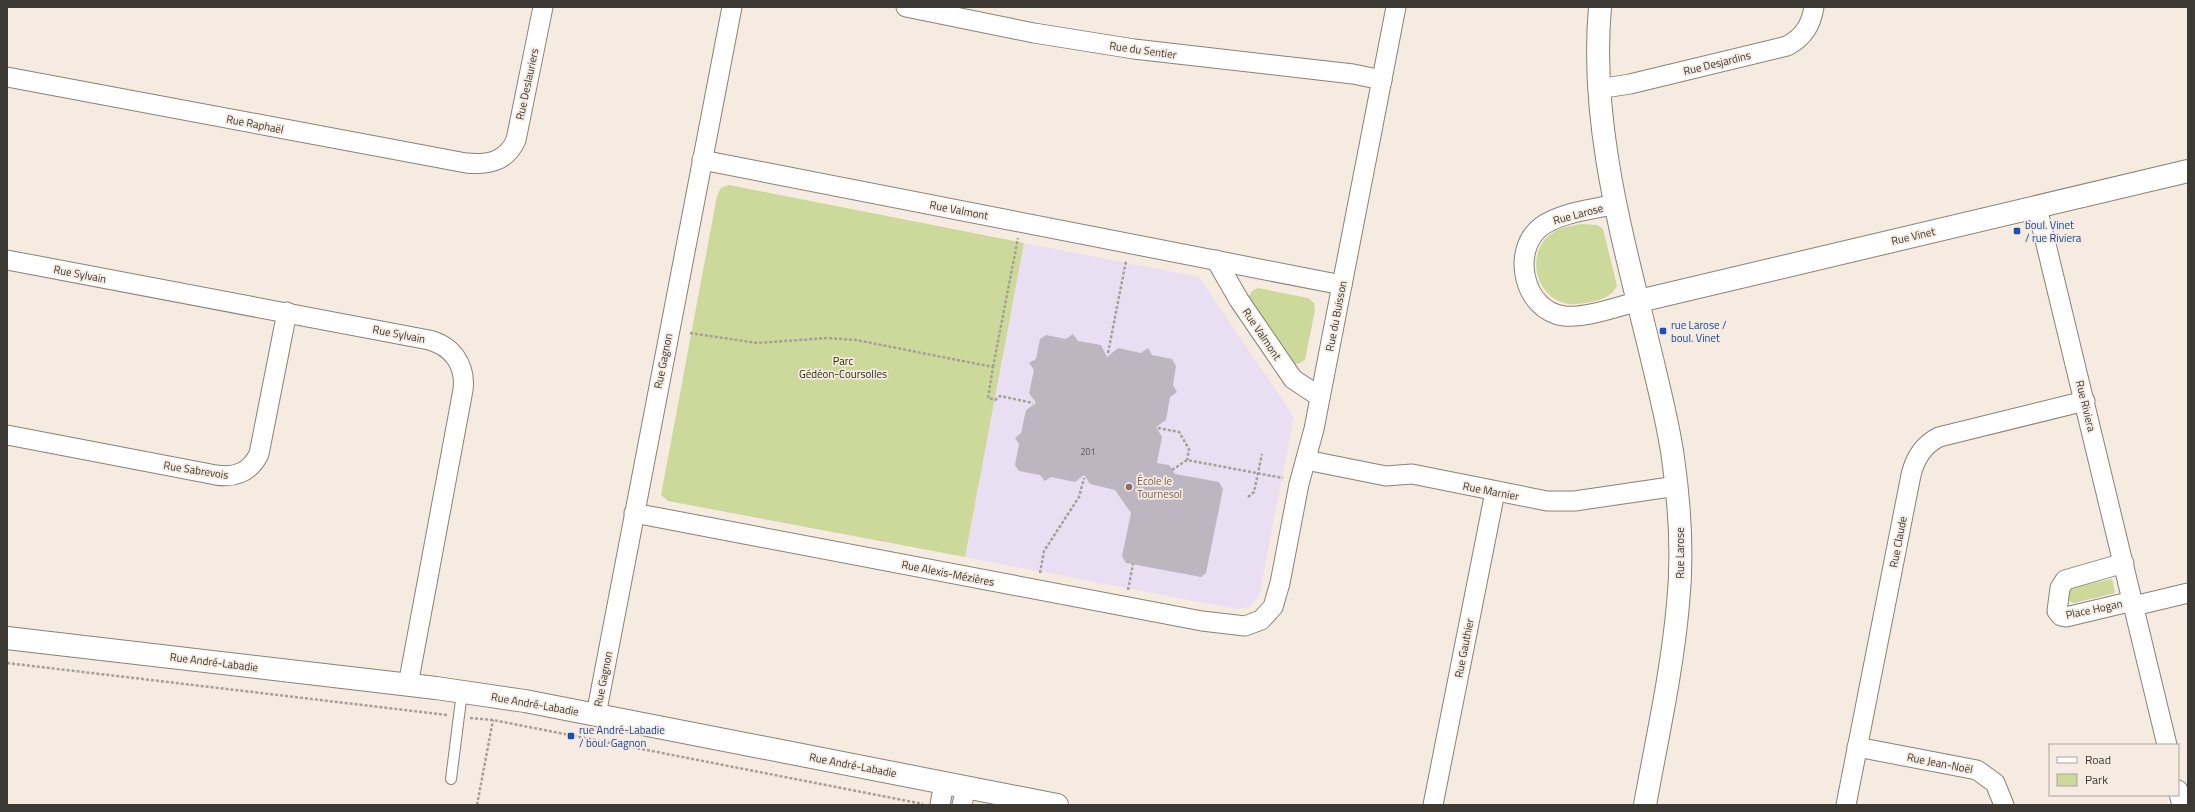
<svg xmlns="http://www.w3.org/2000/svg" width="2195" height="812" font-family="'Titillium Web',sans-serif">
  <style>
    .education { fill: #eadef2 }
    .green { fill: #cdd89b }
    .building { fill: #bdb6c1 }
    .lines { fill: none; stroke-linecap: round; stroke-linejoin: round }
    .service-casing { stroke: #8a8178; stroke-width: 12 }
    .minor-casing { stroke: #8a8178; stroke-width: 21 }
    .tertiary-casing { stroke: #8a8178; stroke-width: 24 }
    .path { stroke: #a79f98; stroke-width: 2.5; stroke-dasharray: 3 2; stroke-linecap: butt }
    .service { stroke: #fff; stroke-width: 10 }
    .minor { stroke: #fff; stroke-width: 19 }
    .tertiary { stroke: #fff; stroke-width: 22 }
    .transit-dot { fill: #1a4fb4; stroke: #f5ebe1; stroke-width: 1.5 }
    .education-dot { fill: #8d6e63; stroke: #f5ebe1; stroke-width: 1.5 }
    .labels { text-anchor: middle; stroke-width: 3.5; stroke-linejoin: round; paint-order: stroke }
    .number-label { font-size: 9px; fill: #5c5857 }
    .street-label { font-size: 11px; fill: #3c3834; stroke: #f5ebe1 }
    .transit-label { font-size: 11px; fill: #164399; stroke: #f5ebe1; text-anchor: start }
    .park-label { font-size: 11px; fill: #2a2e0e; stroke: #f5ebe1 }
    .education-label { font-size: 11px; fill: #785e54; stroke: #f5ebe1; text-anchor: start }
  </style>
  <rect width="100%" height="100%" fill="#f5ebe1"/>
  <!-- education -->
  <path class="education" d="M1024,243L1199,277L1294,417L1259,596L1249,607L1236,609L965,557Z"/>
  <!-- green -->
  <g class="green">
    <path d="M729,185L1024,243L965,557L668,501L661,495L717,196L721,188Z"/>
    <path d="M1581,224L1597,225L1603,229L1617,286C1612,296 1601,300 1591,302C1582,303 1573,306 1564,303C1534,294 1526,252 1551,234C1560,227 1570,226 1581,224Z"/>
    <path d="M1258,288L1308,298L1314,303L1315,310L1305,360L1298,364L1292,363L1248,298L1252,291Z"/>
    <path d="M2112,579L2115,593L2074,603L2069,601V591L2071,588Z"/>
  </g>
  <!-- building -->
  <path class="building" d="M1073,334L1078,341L1101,345L1107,357L1118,348L1141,353L1148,348L1152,355L1172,359L1176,366L1173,385L1177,392L1170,397L1166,420L1156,427L1162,437L1157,463L1169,465L1175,474L1219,482L1223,489L1206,573L1201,577L1126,563L1122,556L1131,513L1115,490L1090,484L1084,475L1075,482L1051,477L1045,481L1040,475L1019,471L1015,465L1019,444L1015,438L1021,433L1026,410L1036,403L1029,393L1034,370L1029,363L1036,359L1040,339L1046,335L1066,339Z"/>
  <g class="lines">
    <defs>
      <path id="service" d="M451,779L462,692"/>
      <g id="minor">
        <path d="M906,7L1034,33L1134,49L1353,74L1382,80"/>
        <path d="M7,77L466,163C488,165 506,162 516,140L543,7"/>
        <path d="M1598,89L1630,84L1787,46C1804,37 1811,25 1814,7"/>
        <path d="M702,160L1342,285"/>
        <path d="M1615,204C1592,210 1562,212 1542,226C1510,249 1523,311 1564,316C1586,318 1617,307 1639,301"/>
        <path d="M2037,207L2167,745"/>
        <path d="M7,260L429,340C453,346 466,366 463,390L408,685"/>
        <path d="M1216,260L1239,300L1293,379L1320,397"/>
        <path d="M7,435L216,475C236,478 250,472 259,454L287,312"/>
        <path d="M1306,460L1386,476L1412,474L1547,501H1575L1677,486"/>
        <path d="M634,513L1202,621L1245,626L1261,620L1273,607L1280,583L1299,484L1314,429L1396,7"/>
        <path d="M2124,563L2065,580L2060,588L2057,611L2061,616L2066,617L2133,601"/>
        <path d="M2134,606L2188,593"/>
        <path d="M596,715L732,7"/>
        <path d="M1857,747L1977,770L1995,783L2004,805"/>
        <path d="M2178,790L2182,805"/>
        <path d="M940,805L944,783"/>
        <path d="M962,805L966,787"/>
        <path d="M1433,805L1495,492"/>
        <path d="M1846,805L1911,475C1915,458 1923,445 1939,437L2085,401"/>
      </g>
      <g id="tertiary">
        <path d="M1600,7C1589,130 1626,249 1654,367C1661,397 1669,428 1673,458C1680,507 1683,556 1678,604C1672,672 1657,738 1645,805"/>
        <path d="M1639,301L2188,171"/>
        <path d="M7,638L436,688L525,701L1057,805"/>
      </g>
    </defs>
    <!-- service casing -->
    <use href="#service" class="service-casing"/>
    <!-- minor casing -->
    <use href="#minor" class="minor-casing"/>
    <!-- tertiary casing -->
    <use href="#tertiary" class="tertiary-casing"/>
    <!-- path -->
    <g class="path">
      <path d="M690,333L757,343L827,338L856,340L993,367L988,398L995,400L1000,396L1033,403"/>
      <path d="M1108,353L1126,261"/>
      <path d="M993,367L1018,238"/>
      <path d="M1158,428L1179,432L1189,449L1187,460"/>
      <path d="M1172,470L1187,460L1283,478"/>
      <path d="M1248,497L1254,492L1262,454"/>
      <path d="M1040,573L1044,551L1079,497L1084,478"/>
      <path d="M1128,590L1133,564"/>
      <path d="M7,663L447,715"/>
      <path d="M470,718L493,720L923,804"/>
      <path d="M477,805L493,720"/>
    </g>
    <!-- service -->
    <use href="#service" class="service"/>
    <!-- minor -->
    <use href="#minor" class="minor"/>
    <!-- tertiary -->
    <use href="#tertiary" class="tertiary"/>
  </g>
  <!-- markers -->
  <g class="transit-dot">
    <rect x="2013" y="227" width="8" height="8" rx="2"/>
    <rect x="1659" y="327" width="8" height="8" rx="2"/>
    <rect x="567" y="732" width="8" height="8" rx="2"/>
  </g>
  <circle class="education-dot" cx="1129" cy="487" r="4"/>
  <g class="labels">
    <!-- number labels -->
    <g class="number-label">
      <text x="1088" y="455">201</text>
    </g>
    <!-- street labels -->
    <g class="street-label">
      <text transform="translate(1143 50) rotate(8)" y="4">Rue du Sentier</text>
      <text transform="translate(1717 63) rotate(-14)" y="4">Rue Desjardins</text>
      <text transform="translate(527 84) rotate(-78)" y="4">Rue Deslauriers</text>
      <text transform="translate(255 124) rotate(11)" y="4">Rue Raphaël</text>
      <text transform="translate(959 210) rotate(11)" y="4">Rue Valmont</text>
      <text transform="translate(1578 214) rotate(-15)" y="4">Rue Larose</text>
      <text transform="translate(1913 236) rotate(-13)" y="4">Rue Vinet</text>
      <text transform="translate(80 274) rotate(11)" y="4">Rue Sylvain</text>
      <text transform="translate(1336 316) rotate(-79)" y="4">Rue du Buisson</text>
      <text transform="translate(399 334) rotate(11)" y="4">Rue Sylvain</text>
      <text transform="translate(1262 334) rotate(56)" y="4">Rue Valmont</text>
      <text transform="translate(663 361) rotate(-79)" y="4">Rue Gagnon</text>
      <text transform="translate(2086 406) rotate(76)" y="4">Rue Riviera</text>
      <text transform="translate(196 470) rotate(9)" y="4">Rue Sabrevois</text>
      <text transform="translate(1491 491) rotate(11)" y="4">Rue Marnier</text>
      <text transform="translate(1898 542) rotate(-79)" y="4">Rue Claude</text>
      <text transform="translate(1680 553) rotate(-90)" y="4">Rue Larose</text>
      <text transform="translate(948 573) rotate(11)" y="4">Rue Alexis-Mézières</text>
      <text transform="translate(2094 609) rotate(-12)" y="4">Place Hogan</text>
      <text transform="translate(1464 648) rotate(-79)" y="4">Rue Gauthier</text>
      <text transform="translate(214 662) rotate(7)" y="4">Rue André-Labadie</text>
      <text transform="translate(603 679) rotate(-79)" y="4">Rue Gagnon</text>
      <text transform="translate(535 704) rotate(10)" y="4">Rue André-Labadie</text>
      <text transform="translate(1940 763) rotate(11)" y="4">Rue Jean-Noël</text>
      <text transform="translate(853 765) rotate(11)" y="4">Rue André-Labadie</text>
    </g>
    <!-- transit labels -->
    <g class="transit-label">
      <text x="2025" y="229">boul. Vinet<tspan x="2025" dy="13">/ rue Riviera</tspan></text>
      <text x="1671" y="329">rue Larose /<tspan x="1671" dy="13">boul. Vinet</tspan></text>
      <text x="579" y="734">rue André-Labadie<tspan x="579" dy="13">/ boul. Gagnon</tspan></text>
    </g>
    <!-- park labels -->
    <g class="park-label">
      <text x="843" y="365">Parc<tspan x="843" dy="13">Gédéon-Coursolles</tspan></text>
    </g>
    <!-- education labels -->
    <g class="education-label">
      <text x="1137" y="485">École le<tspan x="1137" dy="13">Tournesol</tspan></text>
    </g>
  </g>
  <!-- border -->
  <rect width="2195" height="812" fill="none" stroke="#3c3834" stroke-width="16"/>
  <!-- legend -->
  <rect x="2049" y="744" width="130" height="52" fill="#f5ebe1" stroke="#aba39c"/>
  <rect x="2057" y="757" width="20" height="6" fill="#ffffff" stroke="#aba39c"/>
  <text x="2085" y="764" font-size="12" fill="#3c3834">Road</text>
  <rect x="2057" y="774" width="20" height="12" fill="#cdd89b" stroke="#aba39c"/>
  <text x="2085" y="784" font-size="12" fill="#3c3834">Park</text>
</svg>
